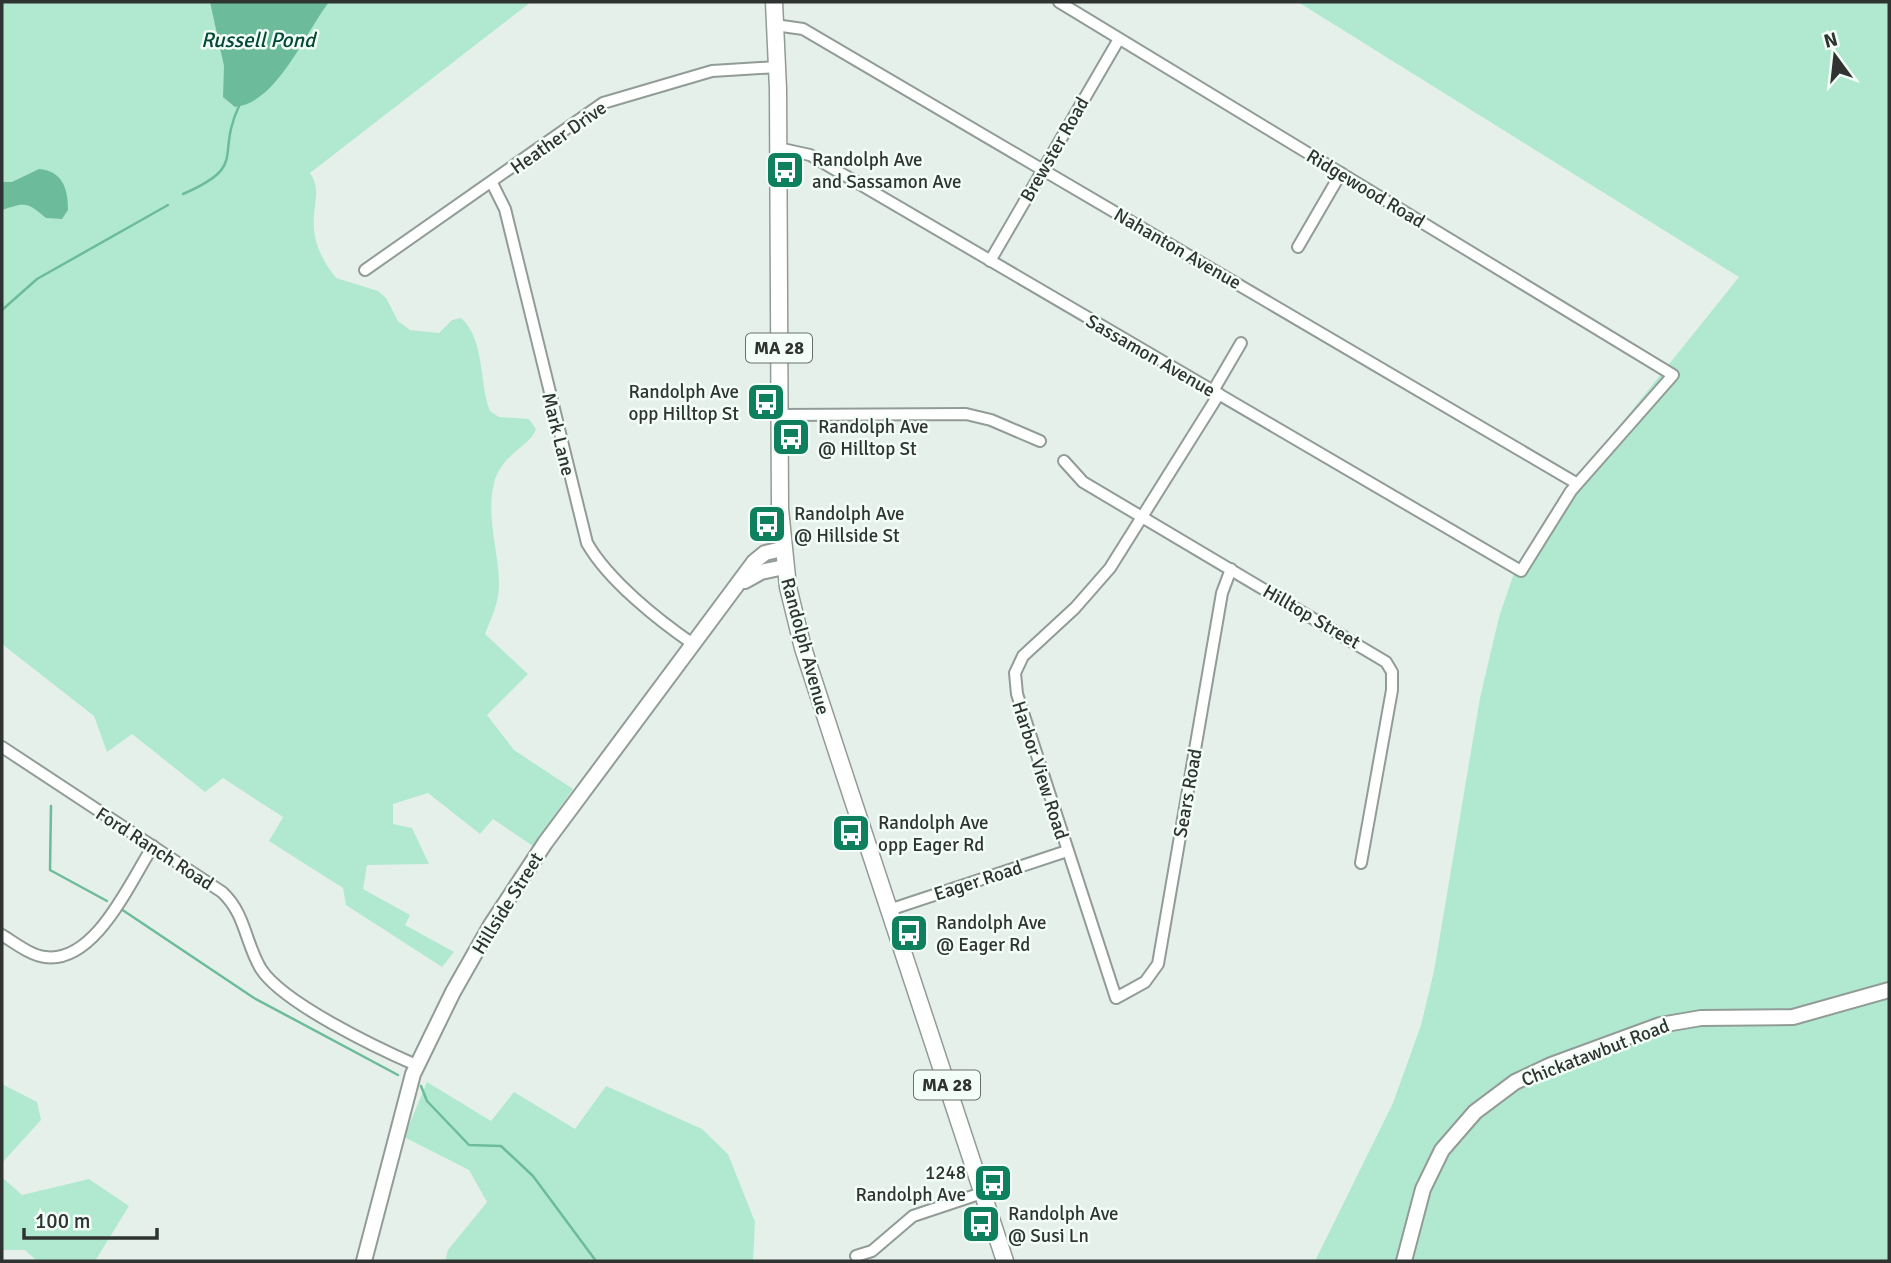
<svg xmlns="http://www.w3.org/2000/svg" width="1891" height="1263" font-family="Signika,sans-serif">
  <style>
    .green { fill: #b1e9d0 }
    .water { fill: #6cbc9b }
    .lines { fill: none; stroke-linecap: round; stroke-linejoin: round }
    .stream { stroke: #6cbc9b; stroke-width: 2.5 }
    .street-casing { stroke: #929c97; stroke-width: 14 }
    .secondary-casing { stroke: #929c97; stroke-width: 18 }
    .primary-casing { stroke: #929c97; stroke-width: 19 }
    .street { stroke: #fff; stroke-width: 10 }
    .secondary { stroke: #fff; stroke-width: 14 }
    .primary { stroke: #fff; stroke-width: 16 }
    .labels { text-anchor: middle; stroke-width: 5; stroke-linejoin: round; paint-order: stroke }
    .shield { fill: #f3fef8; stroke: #6a716d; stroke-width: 2 }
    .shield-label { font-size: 18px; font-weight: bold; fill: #2f3432 }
    .street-label { font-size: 19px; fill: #2f3432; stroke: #f3fef8 }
    .poi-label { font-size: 19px; fill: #2f3432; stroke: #f3fef8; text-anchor: start }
    .water-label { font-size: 21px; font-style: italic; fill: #034a35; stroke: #f3fef8 }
  </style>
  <rect width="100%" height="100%" fill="#e6f0eb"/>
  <!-- green -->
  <g class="green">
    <path d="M2,2H531L310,173C320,187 315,200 314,216C312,240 321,259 336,278L378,291L386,298L398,321L410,330L439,333L452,320L461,318C485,339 479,383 490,411L499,417L529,419L536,429C531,446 501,454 494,483C486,515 498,549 499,581C500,600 492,617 485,634L528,674L487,715L514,750L573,789L533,846L493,819L480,834L428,793L393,804V824L412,828L429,864L367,865L363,889L410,915L405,925L454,952L442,967L346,905L343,888L269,841L283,817L223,778L205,792L132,734L107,752L94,716L2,644Z"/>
    <path d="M1298,2H1889V1261H1315L1393,1103L1421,1025L1434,971L1480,698L1499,617L1513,576L1547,516L1739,277Z"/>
    <path d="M427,1082L491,1121L514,1092L575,1129L606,1086L702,1129L728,1154L755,1222L753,1261H445L448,1250L487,1202L469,1170L404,1137Z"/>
    <path d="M2,1084L37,1102L41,1120L2,1163Z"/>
    <path d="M2,1177L22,1195L89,1179L129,1206L95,1261H37L25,1250H2Z"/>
  </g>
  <!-- water -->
  <g class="water">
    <path d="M210,2H329C305,33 277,103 235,107L223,97L224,66Z"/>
    <path d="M39,169C63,171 68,189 68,210L62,219L46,218C27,202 26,202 2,210V182H12Z"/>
  </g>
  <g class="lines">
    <!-- stream -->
    <g class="stream">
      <path d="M183,194C249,165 215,157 239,106"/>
      <path d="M2,310L37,279L168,205"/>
      <path d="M51,806L50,870L107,901"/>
      <path d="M121,909L254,998L398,1075"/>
      <path d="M421,1086L427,1101L469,1145L501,1146L533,1176L596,1261"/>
    </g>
    <defs>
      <g id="street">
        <path d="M775,25L803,29L1576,483"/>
        <path d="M778,148L810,155L1521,571L1571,491L1673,375L1059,2"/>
        <path d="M492,183L505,209L587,543C608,580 658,620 693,644"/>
        <path d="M1298,247L1341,173"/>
        <path d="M990,261L1119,39"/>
        <path d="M365,270L603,103L712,71L777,67"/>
        <path d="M1213,391L1241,343"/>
        <path d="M1219,394L1110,568L1075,608L1023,656L1015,673L1017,694L1116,998L1145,982L1158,964L1222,593L1231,569"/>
        <path d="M779,415L966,414L991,420L1040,441"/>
        <path d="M1064,461L1083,482L1386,662L1392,672V690L1361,863"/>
        <path d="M2,747L222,892C246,914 245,943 261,969C283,1003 377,1048 416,1065"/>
        <path d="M889,910L1067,851"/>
        <path d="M2,935C15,943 30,955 45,957C95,964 130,882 153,846"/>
        <path d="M856,1256L872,1251L913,1216L982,1193"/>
      </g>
      <g id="secondary">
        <path d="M745,581L761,572L784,567"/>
        <path d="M364,1261L413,1074L453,992L491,925L545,843L754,562L765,553L782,549"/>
        <path d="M1404,1261L1423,1189L1442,1150L1475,1112L1515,1082L1551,1065L1660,1025L1701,1018L1793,1017L1889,990"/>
      </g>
      <path id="primary" d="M774,2L778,89L780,509L788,587L803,648L837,752L1005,1261"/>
    </defs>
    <!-- street casing -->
    <use href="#street" class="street-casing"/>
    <!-- secondary casing -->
    <use href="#secondary" class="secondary-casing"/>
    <!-- primary casing -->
    <use href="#primary" class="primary-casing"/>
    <!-- street -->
    <use href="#street" class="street"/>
    <!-- secondary -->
    <use href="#secondary" class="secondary"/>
    <!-- primary -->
    <use href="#primary" class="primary"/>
  </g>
  <!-- icons -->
  <defs>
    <symbol id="bus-square" viewBox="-11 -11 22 22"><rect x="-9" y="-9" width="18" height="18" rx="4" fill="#0f805e" stroke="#f3fef8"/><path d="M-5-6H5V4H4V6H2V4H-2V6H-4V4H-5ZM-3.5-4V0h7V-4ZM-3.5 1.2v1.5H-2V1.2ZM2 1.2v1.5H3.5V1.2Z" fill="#fff"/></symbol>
  </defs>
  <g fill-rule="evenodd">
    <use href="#bus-square" x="763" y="148" width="44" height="44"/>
    <use href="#bus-square" x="744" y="380" width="44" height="44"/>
    <use href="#bus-square" x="769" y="415" width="44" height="44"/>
    <use href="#bus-square" x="745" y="502" width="44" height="44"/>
    <use href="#bus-square" x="829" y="811" width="44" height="44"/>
    <use href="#bus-square" x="887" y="911" width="44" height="44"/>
    <use href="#bus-square" x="971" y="1161" width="44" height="44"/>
    <use href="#bus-square" x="959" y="1202" width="44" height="44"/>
  </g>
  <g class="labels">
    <!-- shield labels -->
    <g class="shield">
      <rect x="746" y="333.5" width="66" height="29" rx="5"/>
      <rect x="914" y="1070.5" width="66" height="29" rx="5"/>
    </g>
    <g class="shield-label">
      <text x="779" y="354">MA 28</text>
      <text x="947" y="1091">MA 28</text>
    </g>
    <!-- street labels -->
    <g class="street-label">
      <text transform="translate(558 137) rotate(-35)" y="7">Heather Drive</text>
      <text transform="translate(1054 149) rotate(-60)" y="7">Brewster Road</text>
      <text transform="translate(1366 188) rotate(31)" y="7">Ridgewood Road</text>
      <text transform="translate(1178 248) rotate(30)" y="7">Nahanton Avenue</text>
      <text transform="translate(1151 355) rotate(30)" y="7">Sassamon Avenue</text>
      <text transform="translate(559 434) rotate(76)" y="7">Mark Lane</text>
      <text transform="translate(1312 616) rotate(30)" y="7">Hilltop Street</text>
      <text transform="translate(806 646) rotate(75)" y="7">Randolph Avenue</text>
      <text transform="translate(1041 770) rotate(72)" y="7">Harbor View Road</text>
      <text transform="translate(1187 793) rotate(-80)" y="7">Sears Road</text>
      <text transform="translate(155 848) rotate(33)" y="7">Ford Ranch Road</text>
      <text transform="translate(978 880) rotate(-18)" y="7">Eager Road</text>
      <text transform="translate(507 903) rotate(-58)" y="7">Hillside Street</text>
      <text transform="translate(1595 1052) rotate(-21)" y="7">Chickatawbut Road</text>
    </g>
    <!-- poi labels -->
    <g class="poi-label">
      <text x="812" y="166">Randolph Ave<tspan x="812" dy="22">and Sassamon Ave</tspan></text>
      <text x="739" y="398" text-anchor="end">Randolph Ave<tspan x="739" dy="22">opp Hilltop St</tspan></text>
      <text x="818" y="433">Randolph Ave<tspan x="818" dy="22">@ Hilltop St</tspan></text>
      <text x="794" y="520">Randolph Ave<tspan x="794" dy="22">@ Hillside St</tspan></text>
      <text x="878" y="829">Randolph Ave<tspan x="878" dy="22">opp Eager Rd</tspan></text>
      <text x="936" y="929">Randolph Ave<tspan x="936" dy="22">@ Eager Rd</tspan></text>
      <text x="966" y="1179" text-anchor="end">1248<tspan x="966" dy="22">Randolph Ave</tspan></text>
      <text x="1008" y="1220">Randolph Ave<tspan x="1008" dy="22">@ Susi Ln</tspan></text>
    </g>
    <!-- water labels -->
    <g class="water-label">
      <text x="258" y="47">Russell Pond</text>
    </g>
  </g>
  <!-- border -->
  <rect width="1891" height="1263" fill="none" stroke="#2f3432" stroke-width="7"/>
  <!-- north arrow -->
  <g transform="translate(1835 56) rotate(345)" stroke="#f3fef8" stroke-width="5" paint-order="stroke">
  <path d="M0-5L12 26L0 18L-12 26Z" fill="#2f3432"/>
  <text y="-10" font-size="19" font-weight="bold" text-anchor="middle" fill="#2f3432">N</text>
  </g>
  <!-- scale -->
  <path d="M24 1228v10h133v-10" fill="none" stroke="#2f3432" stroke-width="3.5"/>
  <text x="35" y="1228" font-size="21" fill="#2f3432" stroke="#f3fef8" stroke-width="5" paint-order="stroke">100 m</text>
</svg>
